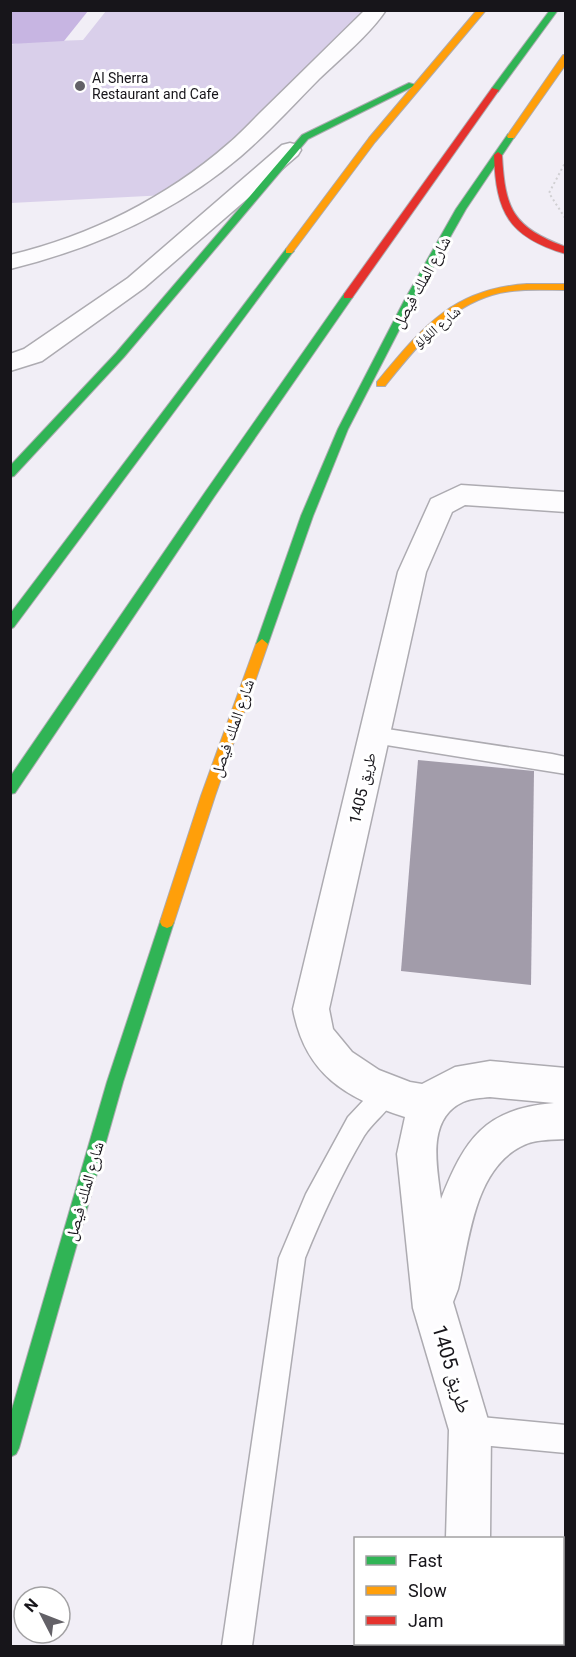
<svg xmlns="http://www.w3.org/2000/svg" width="576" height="1657" font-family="Roboto,'Noto Naskh Arabic',sans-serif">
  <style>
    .green { fill: #d9cfea }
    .water { fill: #c7b5e2 }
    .building { fill: #a29caa }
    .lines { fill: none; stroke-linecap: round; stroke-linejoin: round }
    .lane-casing { stroke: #adabb1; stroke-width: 3 }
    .street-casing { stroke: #adabb1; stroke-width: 3 }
    .fast-casing { stroke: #adabb1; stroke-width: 2 }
    .slow-casing { stroke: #adabb1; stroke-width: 2 }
    .jam-casing { stroke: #adabb1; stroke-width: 2 }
    .path { stroke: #d0cfd2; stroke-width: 2; stroke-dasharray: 2 3; stroke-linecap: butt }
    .lane { fill: #fdfcfe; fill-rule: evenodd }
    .street { fill: #fdfcfe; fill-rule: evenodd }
    .fast { fill: #30b455; fill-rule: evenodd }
    .slow { fill: #ff9f0a; fill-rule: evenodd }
    .jam { fill: #e5322d; fill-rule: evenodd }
    .poi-dot { fill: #636167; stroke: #fff; stroke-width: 2 }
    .labels { text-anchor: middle; stroke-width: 6; stroke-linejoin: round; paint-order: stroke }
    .far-poi-label { font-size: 14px; fill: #17151a; stroke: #fff; text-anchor: start }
    .far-street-label { font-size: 14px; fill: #17151a; stroke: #fff }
    .street-label { font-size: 16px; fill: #17151a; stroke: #fff }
    .near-street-label { font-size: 20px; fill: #17151a; stroke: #fff }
  </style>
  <rect width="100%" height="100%" fill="#f1eef6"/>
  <!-- green -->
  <path class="green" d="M106,11H383L186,194L11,203L10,45L22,42L83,40Z"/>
  <!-- water -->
  <path class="water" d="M11,10H88V11L64,41L11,44Z"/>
  <!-- building -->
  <path class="building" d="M418,760L534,771L531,985L401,971Z"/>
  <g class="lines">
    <defs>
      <g id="lane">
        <path d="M374,727L552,754L566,757V774L374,743L367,741L364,735L367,729Z"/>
        <path d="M387,1080L395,1084L399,1092C391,1110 374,1120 364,1136C341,1175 322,1216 305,1258L252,1646H222L279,1258L306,1194L348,1117L379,1084Z"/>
        <path d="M470,1416L566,1425V1453L470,1444L460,1440L456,1430L460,1420Z"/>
      </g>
      <g id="street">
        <path d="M365,10H386C371,33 340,59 319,79C294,104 269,132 241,156C174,213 95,248 10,269V255C90,236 166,198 228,144C240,134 250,123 261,112C296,78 330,44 365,10Z"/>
        <path d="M290,143L298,145L301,150L298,155L144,288L42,361L10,371V354L24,349L128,278L282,145Z"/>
        <path d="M461,485L566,492V512L465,505L452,512L426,572L329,1009L333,1029L352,1052L379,1070L410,1082L422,1084L455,1067L490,1061L566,1068V1139C550,1140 533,1139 520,1147C473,1172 469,1243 458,1289L453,1302L491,1430L490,1538H446L449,1430L413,1308L397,1154L405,1117C345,1098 305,1074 293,1009L398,572L431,499ZM490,1097L554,1103C484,1109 465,1139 441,1199C437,1167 426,1119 463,1102C471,1098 481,1098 490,1097Z"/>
        <rect x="443" y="1644" width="46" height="2"/>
      </g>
      <g id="fast">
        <path d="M550,10H558L498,92H492V88Z"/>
        <path d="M409,83L416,85L308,139L124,357L14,476L10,477V466L116,353L302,135Z"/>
        <path d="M508,134L515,136L466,209L414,301L348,429L313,516L268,644L262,649L258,647L256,644L301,516L338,429L404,301L456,209Z"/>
        <path d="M289,248L294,251L292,253L14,627L10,629V614L286,249Z"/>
        <path d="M348,293L353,296L352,298L214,497L15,793L10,794V777L206,491L344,294Z"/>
        <path d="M167,916L172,918L174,922L123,1082L19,1448L16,1454L10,1457V1416L107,1082L160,922L162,918Z"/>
      </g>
      <g id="slow">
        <path d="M477,10H486L375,142L292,253H286V249L369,138Z"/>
        <path d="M563,55H566V64L514,138H508L507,136Z"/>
        <path d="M527,284H566V290C541,290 515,288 492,295C445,309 414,350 385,386H377V382C422,328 452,289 527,284Z"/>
        <path d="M262,639L268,644L215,796L174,922L172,926L167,928L162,926L160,922L201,796L256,644Z"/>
      </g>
      <g id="jam">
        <path d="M492,88L499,90L352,298H344V294Z"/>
        <path d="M498,152L502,155C505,210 513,227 566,247V254C508,237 496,212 494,155Z"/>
      </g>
    </defs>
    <!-- lane casing -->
    <use href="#lane" class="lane-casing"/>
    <!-- street casing -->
    <use href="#street" class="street-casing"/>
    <!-- fast casing -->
    <use href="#fast" class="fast-casing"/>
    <!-- slow casing -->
    <use href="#slow" class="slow-casing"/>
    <!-- jam casing -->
    <use href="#jam" class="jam-casing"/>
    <!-- path -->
    <path class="path" d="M565,218L549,193L566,161"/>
    <!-- lane -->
    <use href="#lane" class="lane"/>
    <!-- street -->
    <use href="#street" class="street"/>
    <!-- fast -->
    <use href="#fast" class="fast"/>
    <!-- slow -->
    <use href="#slow" class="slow"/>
    <!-- jam -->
    <use href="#jam" class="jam"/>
  </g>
  <!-- markers -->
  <circle class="poi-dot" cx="80" cy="86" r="6"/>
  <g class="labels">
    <!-- far-poi labels -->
    <g class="far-poi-label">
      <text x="92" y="83">Al Sherra<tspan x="92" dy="16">Restaurant and Cafe</tspan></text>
    </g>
    <!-- far-street labels -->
    <g class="far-street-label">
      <text transform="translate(437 327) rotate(-40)" y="5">شارع اللؤلؤ</text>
    </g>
    <!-- street labels -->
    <g class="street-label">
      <text transform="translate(421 282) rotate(-61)" y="6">شارع الملك فيصل</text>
      <text transform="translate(232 728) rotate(-71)" y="6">شارع الملك فيصل</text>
      <text transform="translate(362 788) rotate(-77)" y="6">طريق 1405</text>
      <text transform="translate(84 1191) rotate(-74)" y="6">شارع الملك فيصل</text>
    </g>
    <!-- near-street labels -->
    <g class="near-street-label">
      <text transform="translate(452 1369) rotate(73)" y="7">طريق 1405</text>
    </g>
  </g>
  <!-- border -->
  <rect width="576" height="1657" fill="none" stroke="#17151a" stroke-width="24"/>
  <!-- legend -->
  <rect x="354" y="1537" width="210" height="108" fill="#ffffff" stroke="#a2a1a3" stroke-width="1.5"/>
  <rect x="366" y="1556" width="30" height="9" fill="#30b455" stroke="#a2a1a3" stroke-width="1.5"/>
  <text x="408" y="1567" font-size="18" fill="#17151a">Fast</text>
  <rect x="366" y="1586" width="30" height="9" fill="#ff9f0a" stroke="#a2a1a3" stroke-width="1.5"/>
  <text x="408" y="1597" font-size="18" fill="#17151a">Slow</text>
  <rect x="366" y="1616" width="30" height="9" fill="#e5322d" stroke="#a2a1a3" stroke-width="1.5"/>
  <text x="408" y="1627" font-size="18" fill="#17151a">Jam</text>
  <!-- north arrow -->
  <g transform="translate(42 1615) rotate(312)"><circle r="28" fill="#ffffff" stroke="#a2a1a3" stroke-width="1.5"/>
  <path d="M0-4.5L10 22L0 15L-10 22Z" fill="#636167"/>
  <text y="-9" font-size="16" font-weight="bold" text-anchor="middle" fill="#17151a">N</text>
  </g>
</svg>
